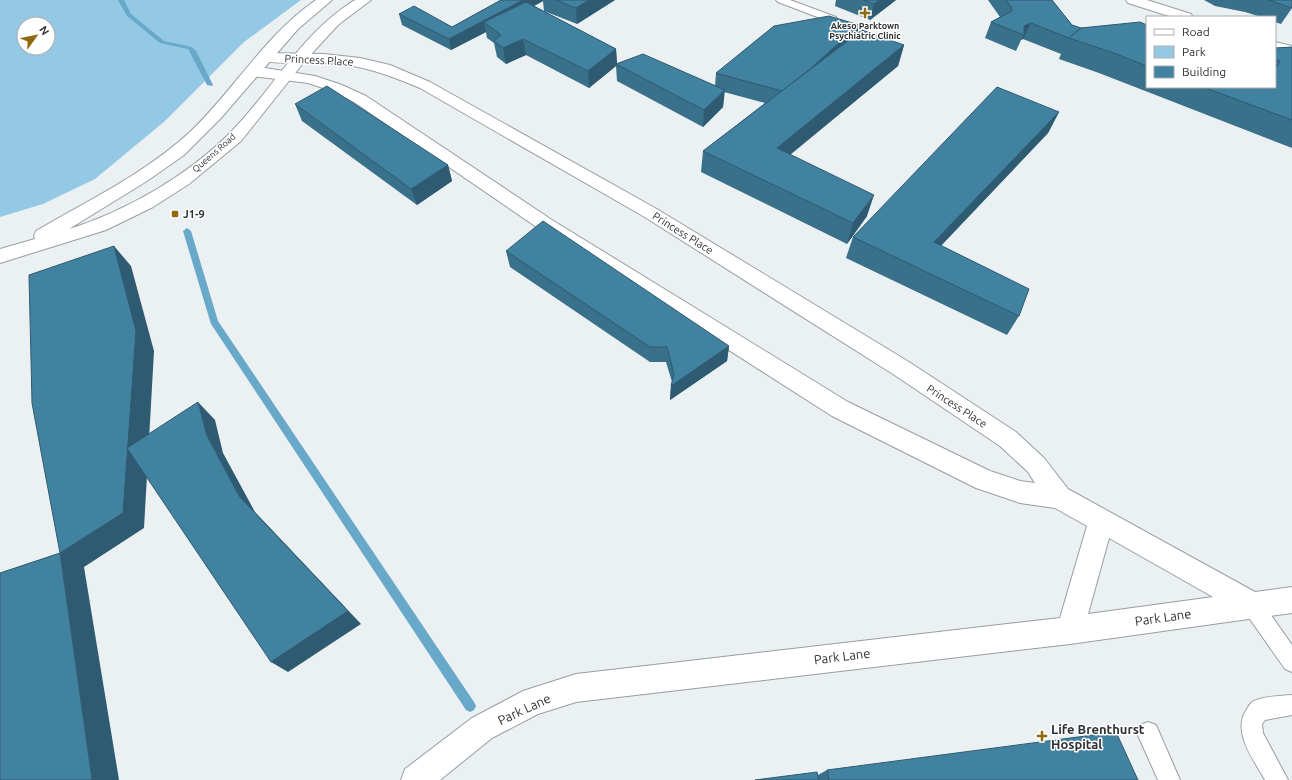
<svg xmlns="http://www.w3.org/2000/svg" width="1292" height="780" font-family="Ubuntu,sans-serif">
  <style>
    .green { fill: #94c9e5; fill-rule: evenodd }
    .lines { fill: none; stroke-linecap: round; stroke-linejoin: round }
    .stream { fill: #68a8c8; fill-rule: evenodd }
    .service-casing { stroke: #989da0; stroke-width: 2 }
    .minor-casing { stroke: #989da0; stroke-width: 2 }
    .tertiary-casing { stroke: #989da0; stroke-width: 2 }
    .service { fill: #fff; fill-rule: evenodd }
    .minor { fill: #fff; fill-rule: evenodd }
    .tertiary { fill: #fff; fill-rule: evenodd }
    .wall { fill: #39708a }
    .shaded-wall { fill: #2e5b71 }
    .building { fill: #4282a1; stroke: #2e5b71 }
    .poi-dot { fill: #90690f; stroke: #fff; stroke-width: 1.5 }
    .labels { text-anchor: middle; stroke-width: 3; stroke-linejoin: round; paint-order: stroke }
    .far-poi-label { font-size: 9px; font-weight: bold; fill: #2e3032; stroke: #fff }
    .far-street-label { font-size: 9px; fill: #2e3032; stroke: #fff }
    .street-label { font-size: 11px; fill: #2e3032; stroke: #fff }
    .poi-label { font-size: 11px; font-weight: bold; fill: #2e3032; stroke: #fff; text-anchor: start }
    .near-street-label { font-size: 13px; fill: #2e3032; stroke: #fff }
    .near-poi-label { font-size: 13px; font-weight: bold; fill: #2e3032; stroke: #fff; text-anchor: start }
  </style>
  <rect width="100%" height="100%" fill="#ebf0f3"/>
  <!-- green -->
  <path class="green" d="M0,0H301L244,42L165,121L95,179L43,204L0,217ZM24,24H48V48H24Z"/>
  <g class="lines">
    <!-- stream -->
    <g class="stream">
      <path d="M118,0H124L131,14L164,41L192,47L196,51L213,85L212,86L207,85L188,49L160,43L127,16Z"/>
      <path d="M187,228L191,231L218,321L474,702L476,706L474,710L470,712L466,710L211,324L183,231Z"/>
    </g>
    <defs>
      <g id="service">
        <path d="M776,0H790L836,17L837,19L832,22L828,21L778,2Z"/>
        <path d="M1252,595L1259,598L1292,645V672L1285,669L1245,612L1242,605L1245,598Z"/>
        <path d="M1292,695V715L1265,720L1262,724L1263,733L1288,780H1265C1254,760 1231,731 1247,709C1248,707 1250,704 1252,702C1262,696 1280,696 1292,695Z"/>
        <path d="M1148,722L1156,725L1180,780H1158L1137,733L1140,725Z"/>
      </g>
      <g id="minor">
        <path d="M1126,0H1147L1191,14L1193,17H1172L1128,3Z"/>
        <path d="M1275,42L1292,46V55L1275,51Z"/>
        <path d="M264,53L324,54L360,58L390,65L430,82L655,208L909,362L1016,432L1044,458L1068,489L1255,592L1292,587V613L1070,644L576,702L538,714L492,738L440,780H401L405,769L472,718L523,691L576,674L1060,618L1087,526L1055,508L1020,503L976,488L832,416L538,228L354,102L332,91L308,83L253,76L248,74L245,71L248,68L253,66L315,76L342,85L366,96L552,220L848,402L990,471L1020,481L1035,483L1028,472L1000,446L893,374L643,216L420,88C389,75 360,64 326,63C304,62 280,65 259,60L257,57L259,54ZM1109,538L1213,597L1088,614Z"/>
      </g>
      <path id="tertiary" d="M316,0H332L298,29L221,118L184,155L147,181L69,229C126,211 187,176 229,134C269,94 297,41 343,8C347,6 351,1 356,0C360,0 366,0 371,0L338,25L304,62L241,141L189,184L153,207L106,230L0,263V249L35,239L34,236L36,231C89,200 146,173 191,131C234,90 266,34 316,0Z"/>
    </defs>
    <!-- service casing -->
    <use href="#service" class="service-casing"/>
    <!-- minor casing -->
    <use href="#minor" class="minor-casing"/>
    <!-- tertiary casing -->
    <use href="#tertiary" class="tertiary-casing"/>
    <!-- service -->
    <use href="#service" class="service"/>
    <!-- minor -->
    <use href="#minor" class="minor"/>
    <!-- tertiary -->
    <use href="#tertiary" class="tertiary"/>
  </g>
  <!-- wall -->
  <g class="wall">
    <path d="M501,0H615L577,24L544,11L543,1L534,6L616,49L617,64L715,86L716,73L859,25L857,34L904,45L898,66L790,154L867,216L847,244L701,172L703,151L765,103L724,92L723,107L703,127L617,81L616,66L589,88L526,55L506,64L497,57L494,43L487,38L486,32L451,50L402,25L399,14L452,27Z"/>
    <path d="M836,0H896L870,20L835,6Z"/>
    <path d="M988,0H1052L1072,25L1081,28L1147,25V87H1275V48L1292,47V148L1099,73L1059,59L1061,54L1023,39L1021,40L1016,51L985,38L991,22L1000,17Z"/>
    <path d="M1204,0H1292V8L1281,24L1275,22V17H1261L1245,12L1215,6Z"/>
    <path d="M295,104L448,165L452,181L417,205L302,121Z"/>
    <path d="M1059,112L1048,133L941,246L1019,316L1007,335L846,258L853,237Z"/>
    <path d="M506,251L729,346L727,361L670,400L671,386L672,382L666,362H650L510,267Z"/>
    <path d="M827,770L1138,780H755L818,775Z"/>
  </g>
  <!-- shaded-wall -->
  <g class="shaded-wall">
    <path d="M523,0H543V1L493,28L484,22L486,32L451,50L449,39Z"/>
    <path d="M589,0H615L577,24L576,8Z"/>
    <path d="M879,0H896L870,20L874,4Z"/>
    <path d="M1031,23L1023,39L1021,40L1024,35V26Z"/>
    <path d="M859,25L855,41L785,92Z"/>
    <path d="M523,39L526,55L506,64L503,48Z"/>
    <path d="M904,45L898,66L773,169L777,148Z"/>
    <path d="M616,49L617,64H616V66L589,88L588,71Z"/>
    <path d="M725,90L723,107L703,127L704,110Z"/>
    <path d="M1059,112L1048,133L925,262L934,242Z"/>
    <path d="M448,165L452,181L417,205L411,189Z"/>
    <path d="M874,195L867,216L847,244L853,223Z"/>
    <path d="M114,246L131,266L154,351L144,528L84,567L119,780H92L60,553Z"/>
    <path d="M729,346L727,361L670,400L671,386Z"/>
    <path d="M198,402L215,420L223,453L255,512L361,624L288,672L271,662L239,496L207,436Z"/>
  </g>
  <!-- building -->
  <g class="building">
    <path d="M501,0H523L449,39L399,14L414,6L452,27Z"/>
    <path d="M556,0H589L576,8Z"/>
    <path d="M864,0H879L874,4Z"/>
    <path d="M1006,0H1052L1072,25L1081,28L1069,38L1031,23L1024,26V35L991,22L1012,11V8Z"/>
    <path d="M1269,0H1292V8Z"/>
    <path d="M526,2L616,49L588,71L523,39L503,48L494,41L501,35L484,22Z"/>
    <path d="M829,16L859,25L810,69L782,91L716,73L774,26Z"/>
    <path d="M1140,22L1147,25V66L1111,52L1069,38L1081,28Z"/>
    <path d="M862,30L904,45L777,148L874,195L853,223L703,151Z"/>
    <path d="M1292,47V120L1203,87H1275V68H1276L1280,61L1275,60V48Z"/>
    <path d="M643,54L725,90L704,110L616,64Z"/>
    <path d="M327,86L448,165L411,189L295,104Z"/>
    <path d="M997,87L1059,112L934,242L1029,289L1019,316L853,237Z"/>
    <path d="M543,221L729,346L671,386L674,374L667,347H650L506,251Z"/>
    <path d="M114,246L136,331L123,513L60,553L32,403L29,275Z"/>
    <path d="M198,402L207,436L239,496L348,611L271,662L127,448Z"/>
    <path d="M60,553L92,780H0V573Z"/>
    <path d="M1116,732L1138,780H829L827,770Z"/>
    <path d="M817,772L819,780H755Z"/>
  </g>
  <!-- markers -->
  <g class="poi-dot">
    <path d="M863 7h4v4h4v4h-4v4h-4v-4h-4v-4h4z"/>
    <rect x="171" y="210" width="8" height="8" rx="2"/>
    <path d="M1040 730h4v4h4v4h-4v4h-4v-4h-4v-4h4z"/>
  </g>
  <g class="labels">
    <!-- far-poi labels -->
    <g class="far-poi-label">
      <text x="865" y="29">Akeso Parktown<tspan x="865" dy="10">Psychiatric Clinic</tspan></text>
    </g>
    <!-- far-street labels -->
    <g class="far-street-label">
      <text transform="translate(214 153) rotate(-41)" y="3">Queens Road</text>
    </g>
    <!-- street labels -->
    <g class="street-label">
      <text transform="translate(319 60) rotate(3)" y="4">Princess Place</text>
      <text transform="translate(683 233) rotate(32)" y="4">Princess Place</text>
      <text transform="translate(957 406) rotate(33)" y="4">Princess Place</text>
    </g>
    <!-- poi labels -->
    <g class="poi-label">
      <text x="183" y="218">J1-9</text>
    </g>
    <!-- near-street labels -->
    <g class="near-street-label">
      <text transform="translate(1163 617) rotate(-8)" y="5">Park Lane</text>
      <text transform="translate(842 656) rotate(-7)" y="5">Park Lane</text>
      <text transform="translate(524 709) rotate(-25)" y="5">Park Lane</text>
    </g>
    <!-- near-poi labels -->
    <g class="near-poi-label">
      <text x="1051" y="734">Life Brenthurst<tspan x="1051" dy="15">Hospital</tspan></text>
    </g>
  </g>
  <!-- legend -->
  <rect x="1146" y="16" width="130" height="72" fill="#ffffff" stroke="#abacad"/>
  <rect x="1154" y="29" width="20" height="6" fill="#ffffff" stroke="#abacad"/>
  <text x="1182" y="36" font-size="12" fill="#2e3032">Road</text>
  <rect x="1154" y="46" width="20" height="12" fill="#94c9e5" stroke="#abacad"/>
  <text x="1182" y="56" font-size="12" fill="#2e3032">Park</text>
  <rect x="1154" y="66" width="20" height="12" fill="#4282a1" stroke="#abacad"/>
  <text x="1182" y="76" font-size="12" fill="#2e3032">Building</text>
  <!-- north arrow -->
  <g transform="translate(36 36) rotate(57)"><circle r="19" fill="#ffffff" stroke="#abacad"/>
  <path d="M0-3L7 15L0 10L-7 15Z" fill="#90690f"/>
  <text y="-6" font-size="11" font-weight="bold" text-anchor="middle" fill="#2e3032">N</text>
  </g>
</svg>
